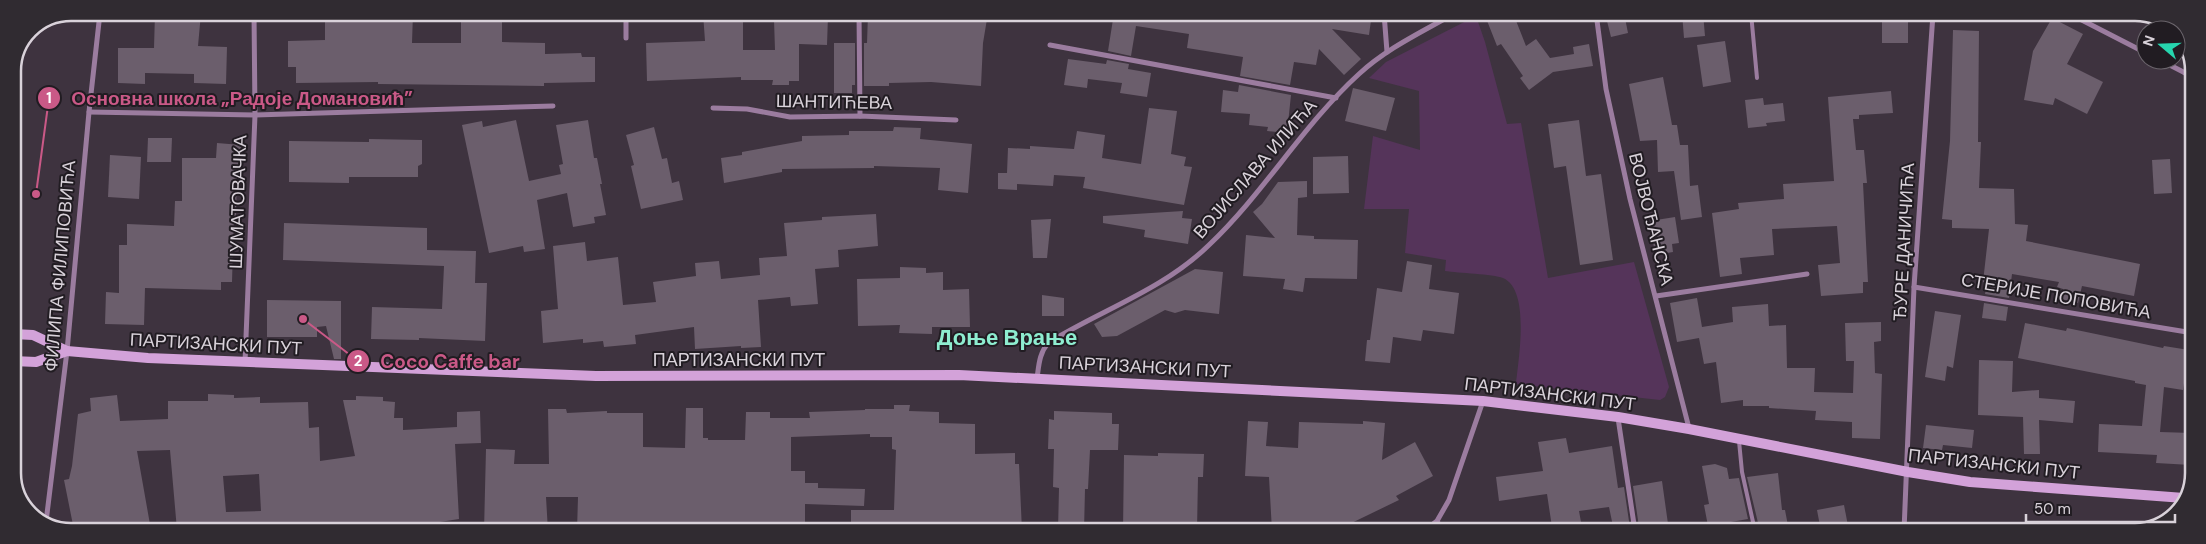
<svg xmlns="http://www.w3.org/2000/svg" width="2206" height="544" font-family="'DM Sans',sans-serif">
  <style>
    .green { fill: #55345a }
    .building { fill: #6b5e6c; fill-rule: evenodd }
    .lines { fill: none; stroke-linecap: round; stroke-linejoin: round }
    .lane { stroke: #9b7c9f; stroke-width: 4 }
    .street { stroke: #9b7c9f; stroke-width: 5 }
    .secondary { stroke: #d3a2d9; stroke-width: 10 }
    .labels { text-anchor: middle; stroke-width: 4; stroke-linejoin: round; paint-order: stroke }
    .street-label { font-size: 18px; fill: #d9d2da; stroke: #211c22 }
    .district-label { font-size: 22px; font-weight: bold; fill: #8eedd0; stroke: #211c22 }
    .rim { fill: none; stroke: #d9d2da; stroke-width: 2.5 }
    .leader { fill: none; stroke: #ca5987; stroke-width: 2 }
    .callout-dot { fill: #ca5987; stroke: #211c22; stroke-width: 2 }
    .mark-label { font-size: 15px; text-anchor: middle; font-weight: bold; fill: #fff }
    .callout-label { font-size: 19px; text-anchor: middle; font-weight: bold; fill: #ca5987; stroke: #211c22; stroke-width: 4; stroke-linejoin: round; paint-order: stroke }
  </style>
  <rect width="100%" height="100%" fill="#3e333f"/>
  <!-- green -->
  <path class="green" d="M1476,16L1485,42L1507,124L1521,123L1548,278L1634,262L1669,387L1665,397L1660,400L1516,384C1518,361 1531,290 1503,278C1493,274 1458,273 1445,271L1446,260L1405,253L1409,209H1364L1373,136L1420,150L1419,91L1369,78L1386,62Z"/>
  <!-- building -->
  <g class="building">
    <path d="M155,13H201L198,46L227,47L226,84L194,83V74L145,73V84L118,83V48H154Z"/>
    <path d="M374,13H413L412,43H461V13H479L480,17H502V42L545,43V54L581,53L582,57H595V82L544,83V86L378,84V82L296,83V67H288V41L325,40V16L374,18Z"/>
    <path d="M703,13H720V18H743V50H775L774,20H805V15L828,16L827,45L799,44V81H789V85H772L773,80H741V77L647,81L646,43L705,41Z"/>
    <path d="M916,13H988L983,43L981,86L931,82L889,83V86H864V43H867L868,14L916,15Z"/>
    <path d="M1114,13H1207L1225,16L1226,13H1372L1369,35L1332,29L1361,59L1344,75L1319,49L1316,65L1294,62L1290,85L1240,76L1243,57L1187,48L1189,34L1136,26L1131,56L1108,51Z"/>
    <path d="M1484,13H1513L1526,46L1536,39L1550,58L1574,54L1573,47L1589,44L1593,66L1553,72L1529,90L1520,78L1523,76L1501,44L1497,46Z"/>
    <path d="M1605,13H1624L1628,33L1611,37Z"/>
    <path d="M1682,13H1703L1705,36L1684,38Z"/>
    <rect x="1882" y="14" width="26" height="29"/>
    <path d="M2052,18L2083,34L2067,64L2103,82L2087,114L2055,98L2053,105L2024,100L2033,51Z"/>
    <path d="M1953,30L1979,31L1978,142H1981L1979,188L2014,189L2015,224L2028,225L2026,241L2140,264L2134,296L2082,286L2078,303L2061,299L2063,289L2057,287L2059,282L2012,274L2009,298L1985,294L1987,283L1983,282L1989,229L1952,228V220L1942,219L1950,141Z"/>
    <path d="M1725,41L1731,82L1703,87L1697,45Z"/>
    <path d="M834,43H855V85H852V93H834Z"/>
    <path d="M1068,59L1106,64L1107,60L1129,64L1128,69L1151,73L1147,97L1120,93L1122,83L1088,79L1087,88L1064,85Z"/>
    <path d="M1663,77L1672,125H1677L1680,145H1688L1690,186L1698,185L1702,217L1681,220L1674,171L1658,172L1657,140L1640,141L1629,84Z"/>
    <path d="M1239,85L1291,95L1287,133L1267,131L1268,127L1249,125L1250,114L1221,112L1223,90L1238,92Z"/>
    <path d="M1353,88L1395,98L1386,131L1345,121Z"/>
    <path d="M1891,91L1893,113L1859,115V119H1853L1856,150H1864L1867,183H1863L1868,282H1863V293L1821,296L1818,265L1840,263L1837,226L1772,229L1774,255L1740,258L1742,274L1720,277L1712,213L1739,209L1738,203L1784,199L1783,184L1834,181L1828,97Z"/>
    <path d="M1763,98L1764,105L1783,103L1785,121L1766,123L1767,126L1748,128L1745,100Z"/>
    <path d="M1149,108L1177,111L1171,154L1186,157L1184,166L1192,167L1184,205L1083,188L1085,177L1054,175L1053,186L1017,184V190L998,189V173H1007L1008,148L1030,149V146L1074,149L1077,131L1105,135L1102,158L1141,164Z"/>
    <path d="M516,120L529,181L561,174L559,165L563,164L556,125L588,120L594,158H597L602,184H600L606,215L594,217L595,223L573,227L567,193L537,200L545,249L524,252L523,246L489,253L462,125L482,121L483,127Z"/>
    <path d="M1579,120L1586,176L1601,174L1613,260L1580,265L1566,166L1554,168L1548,124Z"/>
    <path d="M654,127L662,159L667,158L672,183L679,181L683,200L641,209L631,166L634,165L626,135Z"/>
    <path d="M894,127L921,128L920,139L972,144L968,193L938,190L940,168L874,166V168L782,169V172L724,183L721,158L742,155V152L802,141V136L849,135V131H893Z"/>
    <path d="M148,138H172L171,162H147Z"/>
    <path d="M369,139L422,140V164L418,166V177H349V183L289,182V141L369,142Z"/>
    <path d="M217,143L241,145L239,178H237L236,216H234L232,282H221V290L145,288L144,325L105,324L106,292L119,293V245H127V224L174,226L175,201H182V158H216Z"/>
    <path d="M110,155L141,157L139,199L108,197Z"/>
    <path d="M1348,156L1349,193L1313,194V157Z"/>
    <path d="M2170,159L2172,193L2154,194L2152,160Z"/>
    <path d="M1307,181V197L1298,198L1297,235L1314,236V239L1358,240L1357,279L1305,278L1303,292L1283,289L1285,279L1243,276L1246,235L1275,238L1253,212L1262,204L1278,182Z"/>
    <path d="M1183,211L1182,218L1192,219L1188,244L1144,237L1145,230L1103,223V216Z"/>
    <path d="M876,214L878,246L838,250L839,267L815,269L818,304L791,306L790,297L758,300L761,347L741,348V346L695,349L694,327L635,335L636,344L604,347L603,341L583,343V339L543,343L541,311L558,309L553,246L585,242L587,261L618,257L623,305L656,302L653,282L696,276L695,263L719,261L721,279L760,275L759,258L787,256L784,223L822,220V217Z"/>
    <path d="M1675,217L1679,243L1672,244L1673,252L1655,255L1650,221Z"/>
    <path d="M1051,219L1047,258H1033L1031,220Z"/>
    <path d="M284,223L427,228V250L476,251L475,283H487L485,341L419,338V340L371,339L372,307L442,309L444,266L283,260Z"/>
    <path d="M1407,261L1432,265L1429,289L1459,293L1454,334L1423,330L1421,341L1393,337L1390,363L1365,361L1367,340H1370L1377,288L1402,292Z"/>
    <path d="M900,267L926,268V273L943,272V290L969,289L970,327H932V334L899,333L900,325L858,326L857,279L900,278Z"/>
    <path d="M1195,269L1223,272L1219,314L1185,310L1175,313L1165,310L1117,336L1102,337L1094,324Z"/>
    <path d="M1042,295L1064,298V316H1042Z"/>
    <path d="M1697,298L1702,327L1733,322L1732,307L1768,304L1769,326L1786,325L1787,368H1815L1814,392L1853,393L1854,361H1846L1845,323L1881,322V341L1874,342L1875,373L1882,374L1880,439L1852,438V422L1815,420L1816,411L1769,408V406H1743V400L1721,403L1716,362L1704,364L1699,338L1677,342L1670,303Z"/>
    <path d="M267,300L341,301V359H334L326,326L317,327V337H267Z"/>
    <path d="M1984,303L2008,307L2006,321L1982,318Z"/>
    <path d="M1935,311L1961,315L1953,368L1947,366L1945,381L1925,377Z"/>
    <path d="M2025,323L2066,331L2067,328L2163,348L2164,346L2189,350L2183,390L2164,387L2160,432L2192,433L2191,465L2156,463L2157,455L2098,452L2099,424L2142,426L2146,385L2135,383V381L2018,358Z"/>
    <path d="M1979,360L2013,361L2012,392L2039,390V398L2075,401L2073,423L2039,420L2040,454H2024L2023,417L1978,415Z"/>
    <path d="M208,394L234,395V398L260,397V403L308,402L309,428L319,427L320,461L355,456L343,400H356V396L383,397V401L395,402L394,418H403V430L457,427V412L480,411L481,443L455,444L459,519L414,526L355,530H177L170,450L137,451L151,530H74L64,480L69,479L72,466L78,414L91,411L90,398L117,395L120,421L168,419V401H208ZM259,474L261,511L226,512L223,476Z"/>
    <path d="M894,405H910L909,411L939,412V423L975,424V454L1015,453V464H1019L1022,531H937V524H895V530L851,531V510H894L896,450L892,449V437H870V434L791,437V471H805V483H818V488L865,489L864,506L805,504V528H796V531H771V524L722,526V531H577L578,497H546L548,531H484L486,449L515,450L514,464H549L548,409H566L567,413L607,411V413H643V447L685,448L686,408H703V438H708V440H745L746,412H770V418H810L809,412L865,410V409H894Z"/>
    <path d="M1054,411L1112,413V424H1119L1118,450H1090L1088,489H1085L1084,531H1058L1059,488L1053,487L1054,449H1048L1049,419L1054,420Z"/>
    <path d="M1248,421L1268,422L1266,446L1298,448L1299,422L1363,424V421L1385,423L1382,460L1415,442L1433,476L1396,496L1399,500L1335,531H1272L1269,477L1245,476Z"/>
    <path d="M1926,425L1974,430L1972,448L1943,445L1942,450L1923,448Z"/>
    <path d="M1566,438L1569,453L1612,446L1618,488L1624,487L1630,528L1614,531L1609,507L1579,511L1581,522L1552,527L1547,494L1499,501L1496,477L1543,471L1538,442Z"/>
    <path d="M1158,453L1204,454L1203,477H1198L1197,531H1123L1124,455L1158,456Z"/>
    <path d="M1715,464L1727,468L1729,479L1739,478L1748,519L1708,526L1704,505L1709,504L1702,466Z"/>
    <path d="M1778,473L1782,510H1785L1789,531H1760L1747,477Z"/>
    <path d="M1662,481L1669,531H1643L1642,526L1639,527L1633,486Z"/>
    <path d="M1844,505L1849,531H1821L1817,510Z"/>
  </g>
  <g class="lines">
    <!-- lane -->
    <g class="lane">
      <path d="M1751,13L1757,78"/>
      <path d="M1739,441L1742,472L1755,531"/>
      <path d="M1437,521L1446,531"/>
    </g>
    <!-- street -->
    <g class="street">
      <path d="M859,13L860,116"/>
      <path d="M1384,13L1387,52"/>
      <path d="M1596,13L1606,89L1630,199L1689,428"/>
      <path d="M2070,14L2146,53"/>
      <path d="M626,38V13"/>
      <path d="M1050,45L1336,98"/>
      <path d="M2160,60L2193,77"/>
      <path d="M2185,73L2191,63"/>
      <path d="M713,108L747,109L790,117L860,116L956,120"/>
      <path d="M89,112L255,115L553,106"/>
      <path d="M1914,287L2193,333"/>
      <path d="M1656,296L1807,274"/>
      <path d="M245,362L255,115L254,13"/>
      <path d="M1037,378C1039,365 1039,354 1048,343C1101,310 1163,290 1209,245C1264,193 1303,125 1359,74C1387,48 1422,32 1455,13"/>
      <path d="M1618,418L1635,531"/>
      <path d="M46,522L67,351L89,112L100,13"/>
      <path d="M1424,531L1437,521L1449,500L1483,401"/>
      <path d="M1904,531L1914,287L1933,14"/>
    </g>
    <!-- secondary -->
    <g class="secondary">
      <path d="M13,334L33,335L67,351L148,358L596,376L959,375L1483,401L1618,417L1689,429L1908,472L1970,482L2184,498"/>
      <path d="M13,361L36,362L67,351"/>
    </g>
  </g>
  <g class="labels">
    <!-- street labels -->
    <g class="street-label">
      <text transform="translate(834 102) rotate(1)" y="6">ШАНТИЋЕВА</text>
      <text transform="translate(1255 169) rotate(-49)" y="6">ВОЈИСЛАВА ИЛИЋА</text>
      <text transform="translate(238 202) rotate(-88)" y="6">ШУМАТОВАЧКА</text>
      <text transform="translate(1651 219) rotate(76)" y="6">ВОЈВОЂАНСКА</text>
      <text transform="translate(1904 242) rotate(-87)" y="6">ЂУРЕ ДАНИЧИЋА</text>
      <text transform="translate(60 266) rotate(-85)" y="6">ФИЛИПА ФИЛИПОВИЋА</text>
      <text transform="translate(2056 296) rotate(10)" y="6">СТЕРИЈЕ ПОПОВИЋА</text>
      <text transform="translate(216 344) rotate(3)" y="6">ПАРТИЗАНСКИ ПУТ</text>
      <text x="739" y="366">ПАРТИЗАНСКИ ПУТ</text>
      <text transform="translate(1145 367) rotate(3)" y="6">ПАРТИЗАНСКИ ПУТ</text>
      <text transform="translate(1550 394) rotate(7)" y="6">ПАРТИЗАНСКИ ПУТ</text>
      <text transform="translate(1994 464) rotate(6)" y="6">ПАРТИЗАНСКИ ПУТ</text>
    </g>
    <!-- district labels -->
    <g class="district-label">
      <text x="1007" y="345">Доње Врање</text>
    </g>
  </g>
  <!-- crop -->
  <path d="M0 0H2206V544H0ZM71 21H2135A50 50 0 0 1 2185 71V473A50 50 0 0 1 2135 523H71A50 50 0 0 1 21 473V71A50 50 0 0 1 71 21Z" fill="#302b31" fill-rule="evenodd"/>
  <path class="rim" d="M71 21H2135A50 50 0 0 1 2185 71V473A50 50 0 0 1 2135 523H71A50 50 0 0 1 21 473V71A50 50 0 0 1 71 21Z"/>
  <!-- callouts -->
  <path class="leader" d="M36 194L49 98M303 319L358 361"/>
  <g class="callout-dot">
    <circle cx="36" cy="194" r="5"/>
    <circle cx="303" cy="319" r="5"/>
    <circle cx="49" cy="98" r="12"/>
    <circle cx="358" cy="361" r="12"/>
  </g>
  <g class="mark-label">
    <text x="49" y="103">1</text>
    <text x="358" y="366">2</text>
  </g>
  <g class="callout-label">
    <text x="242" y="105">Основна школа „Радоје Домановић”</text>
    <text x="450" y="368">Coco Caffe bar</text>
  </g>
  <!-- north arrow -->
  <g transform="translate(2161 45) rotate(289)"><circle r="24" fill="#211c22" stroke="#6b656c"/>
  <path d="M0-4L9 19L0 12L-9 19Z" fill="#26d5ae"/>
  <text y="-8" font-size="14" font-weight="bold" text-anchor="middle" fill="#d9d2da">N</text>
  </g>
  <!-- scale -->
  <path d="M2026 514v8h149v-8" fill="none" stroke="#d9d2da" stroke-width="2.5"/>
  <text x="2034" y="514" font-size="15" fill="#d9d2da" stroke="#211c22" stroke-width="4" paint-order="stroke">50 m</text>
</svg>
